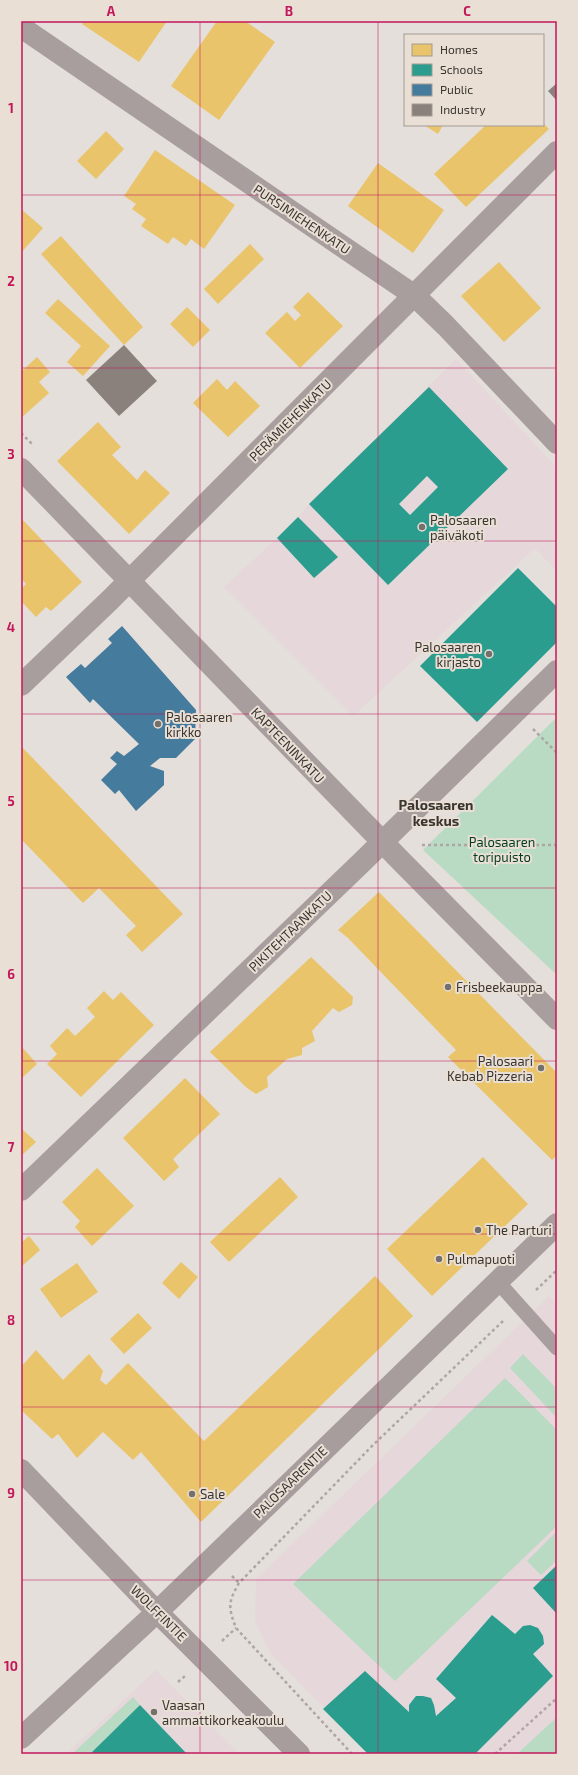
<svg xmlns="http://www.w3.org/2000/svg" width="578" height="1775" font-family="'Exo 2',sans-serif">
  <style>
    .education { fill: #e6d7da }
    .green { fill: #b9dbc3 }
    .homes { fill: #e9c46a }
    .schools { fill: #2a9d8f; fill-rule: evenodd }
    .public { fill: #457b9d }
    .industry { fill: #8a817c }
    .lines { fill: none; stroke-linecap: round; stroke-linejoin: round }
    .path { stroke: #ada6a4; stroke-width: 2.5; stroke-dasharray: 3 3; stroke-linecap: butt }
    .service { stroke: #a99e9e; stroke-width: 15 }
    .minor { stroke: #a99e9e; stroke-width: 22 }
    .secondary { stroke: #a89d9d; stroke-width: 22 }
    .grid { fill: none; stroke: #c2185b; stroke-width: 1; stroke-opacity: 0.55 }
    .poi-dot { fill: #75706c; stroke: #e9dfd5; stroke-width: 1.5 }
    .labels { text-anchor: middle; stroke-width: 4; stroke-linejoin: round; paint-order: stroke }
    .street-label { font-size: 13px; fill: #393531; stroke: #e9dfd5 }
    .poi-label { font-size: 13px; fill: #393531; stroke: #e9dfd5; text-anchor: start }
    .park-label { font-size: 13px; fill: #003c21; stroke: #e9dfd5 }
    .neighbourhood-label { font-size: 14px; font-weight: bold; fill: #393531; stroke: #e9dfd5 }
    .neatline { fill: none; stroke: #c2185b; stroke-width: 1.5 }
    .grid-label { font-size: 13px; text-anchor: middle; font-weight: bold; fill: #c2185b }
  </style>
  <rect width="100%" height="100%" fill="#e4dfda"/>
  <!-- education -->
  <g class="education">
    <path d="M456,359L557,468V571L535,548L353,716L224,587L277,538L298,517L309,504Z"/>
    <path d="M549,1296L557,1305V1754H370L270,1653L255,1621L256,1579Z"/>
    <path d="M156,1670L239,1754H66Z"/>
  </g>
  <!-- green -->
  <g class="green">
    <path d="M557,717V975L423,850Z"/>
    <path d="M523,1354L557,1389V1418L510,1368Z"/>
    <path d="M505,1378L557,1430V1526L395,1681L293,1584Z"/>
    <path d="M557,1531V1564L555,1562L541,1575L527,1561Z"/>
    <path d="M133,1697L140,1705L90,1754H72Z"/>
    <path d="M557,1717V1754H517Z"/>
  </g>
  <!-- homes -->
  <g class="homes">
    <path d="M84,21H167L139,62L82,24Z"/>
    <path d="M217,21H245L275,42L219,120L171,86Z"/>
    <path d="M543,123L549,129L466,207L434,174L486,125H543Z"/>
    <path d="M424,125H443L438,134Z"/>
    <path d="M106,131L124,149L96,179L77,161Z"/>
    <path d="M155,150L235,205L204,249L191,239L186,246L173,237L168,244L141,226L146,219L132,209L136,204L124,196Z"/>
    <path d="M378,163L444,210L413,253L348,206Z"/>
    <path d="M21,209L43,228L21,253Z"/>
    <path d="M61,236L143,327L124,345L41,254Z"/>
    <path d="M250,244L264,259L218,304L204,289Z"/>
    <path d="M499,262L541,308L504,342L461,296Z"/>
    <path d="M308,292L343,326L300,368L265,333L287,312L295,321L301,315L293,307Z"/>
    <path d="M58,299L110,346L83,376L67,362L81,346L45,313Z"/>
    <path d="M187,307L210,330L193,347L170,324Z"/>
    <path d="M37,357L50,372L39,382L49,393L21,418V368L23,370Z"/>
    <path d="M217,379L227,390L235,381L260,406L228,437L193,403Z"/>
    <path d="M98,422L121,447L112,455L137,480L145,470L170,493L129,534L57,461Z"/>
    <path d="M21,518L82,582L51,611L46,607L36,617L21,601V589L26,584L21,578Z"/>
    <path d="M21,746L183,914L142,952L126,935L136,926L99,888L83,903L21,839Z"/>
    <path d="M379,892L557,1073V1155L552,1160L448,1057L456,1050L348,938L338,930Z"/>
    <path d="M311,957L353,997L352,1005L339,1012L333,1008L312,1031L315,1041L302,1048V1055L287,1059L267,1077L268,1087L256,1094L247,1088L210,1052Z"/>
    <path d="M104,991L113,1000L121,992L154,1025L81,1097L47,1064L57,1054L50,1046L67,1028L75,1036L95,1017L87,1008Z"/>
    <path d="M21,1046L37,1064L22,1078L21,1077Z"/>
    <path d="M185,1078L220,1114L173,1159L179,1167L164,1181L123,1138Z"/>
    <path d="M21,1128L36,1142L21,1156Z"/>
    <path d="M483,1157L528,1204L432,1296L387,1249Z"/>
    <path d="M97,1168L134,1206L92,1246L75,1227L80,1221L62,1202Z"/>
    <path d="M280,1177L298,1197L229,1262L210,1242Z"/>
    <path d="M29,1236L40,1250L21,1267V1243Z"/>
    <path d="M181,1262L198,1277L179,1299L162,1283Z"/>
    <path d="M77,1263L98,1292L61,1318L40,1289Z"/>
    <path d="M375,1276L413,1316L201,1522L141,1452L133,1460L103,1432L77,1458L58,1434L52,1439L21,1410V1367L36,1350L63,1380L89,1354L103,1371L100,1380L106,1385L128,1363L204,1441Z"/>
    <path d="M138,1313L152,1328L124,1354L110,1339Z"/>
  </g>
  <!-- schools -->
  <g class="schools">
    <path d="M429,387L508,469L388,585L309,504ZM427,476L438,487L410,515L399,504Z"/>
    <path d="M298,517L338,557L314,578L277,538Z"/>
    <path d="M518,568L557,607V642L477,722L420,666Z"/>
    <path d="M557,1565V1614L533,1588Z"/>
    <path d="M492,1615L515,1634L523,1626L530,1625L538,1628L543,1636L544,1644L533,1654L553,1676L475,1754H368L323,1709L365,1671L409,1712V1705L416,1696H423L431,1698L434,1705L436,1716L456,1698L436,1679Z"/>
    <path d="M140,1705L187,1754H90Z"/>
  </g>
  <!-- public -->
  <path class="public" d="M122,626L196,710L195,739L176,758H160L150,766L164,771V785L136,811L119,790L115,794L101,780L117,764L110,758L117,751L124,756L139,744L93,699L90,703L66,677L81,664L85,668L112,643L108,639Z"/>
  <!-- industry -->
  <g class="industry">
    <path d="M557,83V101L548,91Z"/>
    <path d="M124,345L157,381L119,416L86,380Z"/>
  </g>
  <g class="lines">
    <!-- path -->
    <g class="path">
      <path d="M21,433L33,445"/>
      <path d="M533,729L557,753"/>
      <path d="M422,845H557"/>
      <path d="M536,1290L557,1270"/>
      <path d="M232,1576L239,1583"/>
      <path d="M222,1641L236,1628"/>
      <path d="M178,1682L185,1676"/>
      <path d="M352,1754L236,1628C228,1607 228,1602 239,1583L373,1445L503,1321"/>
      <path d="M495,1754L557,1698"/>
    </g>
    <!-- service -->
    <path class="service" d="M498,1282L557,1348"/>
    <!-- minor -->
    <g class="minor">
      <path d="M21,27L415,296L446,326L557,443"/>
      <path d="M21,469L401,861L557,1019"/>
      <path d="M21,685L110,600L557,152"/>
      <path d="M21,1190L362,862L557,671"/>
      <path d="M21,1470L157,1612L21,1738"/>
    </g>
    <!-- secondary -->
    <path class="secondary" d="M299,1754L157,1612L557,1224"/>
  </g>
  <!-- grid -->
  <path class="grid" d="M200,21V1754M378,21V1754M21,195H557M21,368H557M21,541H557M21,714H557M21,888H557M21,1061H557M21,1234H557M21,1407H557M21,1580H557"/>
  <!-- markers -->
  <g class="poi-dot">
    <circle cx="422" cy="527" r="4"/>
    <circle cx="489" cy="654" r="4"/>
    <circle cx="158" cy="724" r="4"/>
    <circle cx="448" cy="987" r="4"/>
    <circle cx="541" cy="1068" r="4"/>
    <circle cx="478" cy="1230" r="4"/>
    <circle cx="439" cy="1259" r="4"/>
    <circle cx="192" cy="1494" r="4"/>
    <circle cx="154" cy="1712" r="4"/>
  </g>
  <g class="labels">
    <!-- street labels -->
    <g class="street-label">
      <text transform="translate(302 219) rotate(34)" y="5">PURSIMIEHENKATU</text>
      <text transform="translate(290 420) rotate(-45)" y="5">PERÄMIEHENKATU</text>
      <text transform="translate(288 745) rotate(46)" y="5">KAPTEENINKATU</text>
      <text transform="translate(290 931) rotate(-44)" y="5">PIKITEHTAANKATU</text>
      <text transform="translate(290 1482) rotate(-44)" y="5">PALOSAARENTIE</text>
      <text transform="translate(159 1613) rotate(45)" y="5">WOLFFINTIE</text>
    </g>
    <!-- poi labels -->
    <g class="poi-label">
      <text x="430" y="525">Palosaaren<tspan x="430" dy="15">päiväkoti</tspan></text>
      <text x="481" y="652" text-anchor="end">Palosaaren<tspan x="481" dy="15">kirjasto</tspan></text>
      <text x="166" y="722">Palosaaren<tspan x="166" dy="15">kirkko</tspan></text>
      <text x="456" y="992">Frisbeekauppa</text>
      <text x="533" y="1066" text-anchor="end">Palosaari<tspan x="533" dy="15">Kebab Pizzeria</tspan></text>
      <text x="486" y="1235">The Parturi</text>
      <text x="447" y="1264">Pulmapuoti</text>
      <text x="200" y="1499">Sale</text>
      <text x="162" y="1710">Vaasan<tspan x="162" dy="15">ammattikorkeakoulu</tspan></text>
    </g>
    <!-- park labels -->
    <g class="park-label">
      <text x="502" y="847">Palosaaren<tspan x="502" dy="15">toripuisto</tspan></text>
    </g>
    <!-- neighbourhood labels -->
    <g class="neighbourhood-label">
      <text x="436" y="810">Palosaaren<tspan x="436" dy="16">keskus</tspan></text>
    </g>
  </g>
  <!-- border -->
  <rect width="578" height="1775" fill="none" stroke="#e9dfd5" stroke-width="44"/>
  <!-- legend -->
  <rect x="404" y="34" width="140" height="92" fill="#e9dfd5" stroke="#a39b93"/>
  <rect x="412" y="44" width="20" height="12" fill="#e9c46a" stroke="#a39b93"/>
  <text x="440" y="54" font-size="12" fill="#393531">Homes</text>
  <rect x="412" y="64" width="20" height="12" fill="#2a9d8f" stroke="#a39b93"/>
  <text x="440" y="74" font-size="12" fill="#393531">Schools</text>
  <rect x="412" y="84" width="20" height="12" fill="#457b9d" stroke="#a39b93"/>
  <text x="440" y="94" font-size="12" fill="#393531">Public</text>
  <rect x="412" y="104" width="20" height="12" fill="#8a817c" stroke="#a39b93"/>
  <text x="440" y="114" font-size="12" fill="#393531">Industry</text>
  <rect x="22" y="22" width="534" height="1731" class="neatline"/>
  <g class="grid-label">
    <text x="111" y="16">A</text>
    <text x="289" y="16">B</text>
    <text x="467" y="16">C</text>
    <text x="11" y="113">1</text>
    <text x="11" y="286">2</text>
    <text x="11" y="459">3</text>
    <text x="11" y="632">4</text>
    <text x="11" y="806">5</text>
    <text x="11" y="979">6</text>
    <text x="11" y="1152">7</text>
    <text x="11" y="1325">8</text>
    <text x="11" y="1498">9</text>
    <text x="11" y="1671">10</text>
  </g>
</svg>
